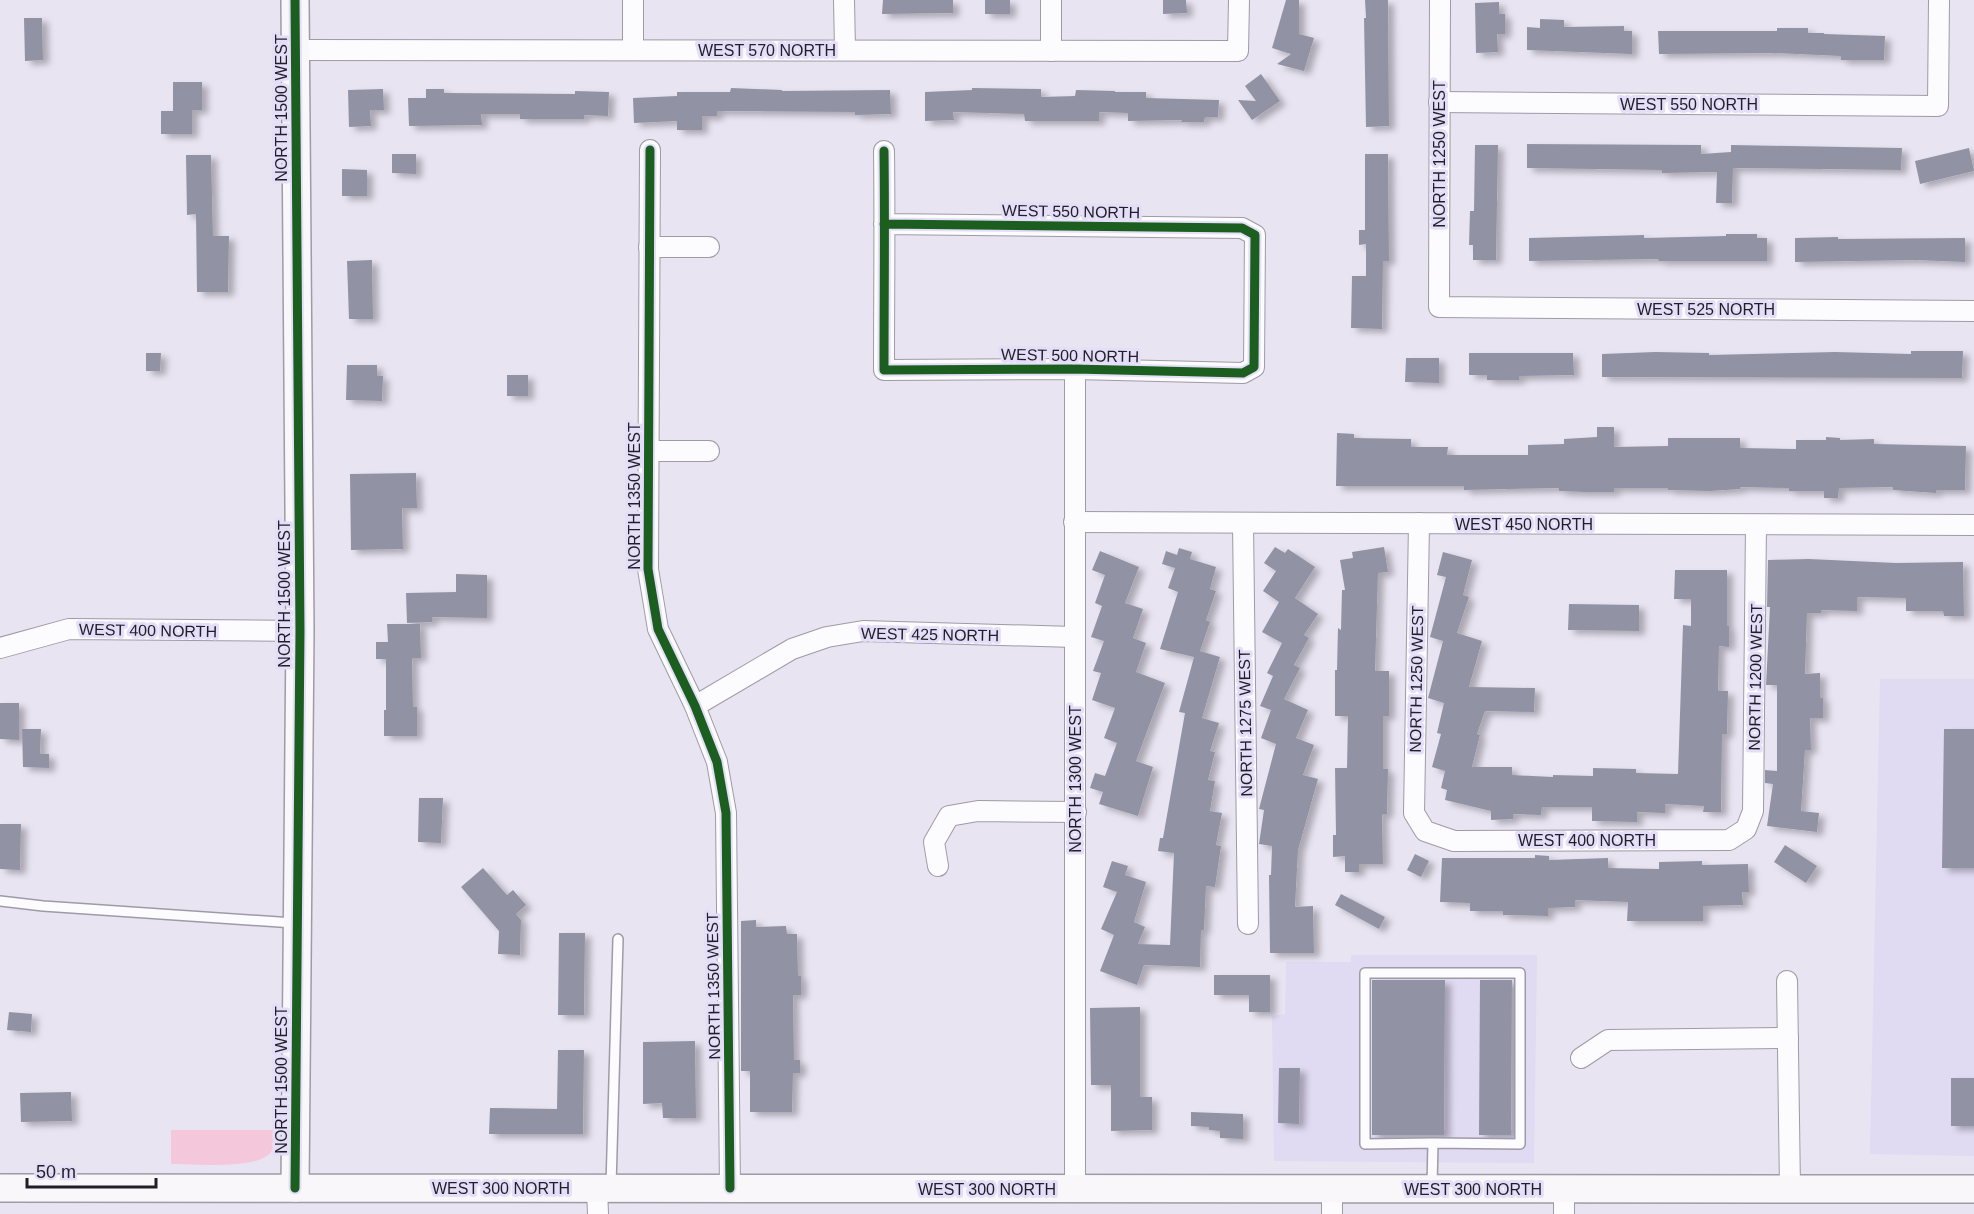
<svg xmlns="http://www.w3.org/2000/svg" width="1974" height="1214" font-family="Arial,sans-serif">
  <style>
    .built { fill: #e0daf2 }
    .green { fill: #f4c8da }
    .building { fill: #9193a4; filter: url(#shadow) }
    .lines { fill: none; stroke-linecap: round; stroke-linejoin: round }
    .lane-casing { stroke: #9e9ba6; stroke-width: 12 }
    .street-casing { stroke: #9e9ba6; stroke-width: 22 }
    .secondary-casing { stroke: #9e9ba6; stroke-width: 30 }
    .lane { stroke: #fcfbfd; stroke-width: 9 }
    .street { stroke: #fcfbfd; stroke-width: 20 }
    .secondary { stroke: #f9f7fa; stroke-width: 27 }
    .cycleway-casing { stroke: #e4def8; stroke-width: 13 }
    .cycleway { stroke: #1b5e20; stroke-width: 9 }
    .labels { text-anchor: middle; stroke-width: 6; stroke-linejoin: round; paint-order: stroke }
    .street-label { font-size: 16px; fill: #201e27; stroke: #e4def8 }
  </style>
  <defs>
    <filter id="shadow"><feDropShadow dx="6" dy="4" stdDeviation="3" flood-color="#0004"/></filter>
  </defs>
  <rect width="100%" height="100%" fill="#e8e4f2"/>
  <!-- built -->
  <g class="built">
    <path d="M1880,679H1974V1156L1870,1154Z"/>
    <path d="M1351,955H1537L1534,1163L1274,1161L1272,1016L1285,1014L1286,962H1351Z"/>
  </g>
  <!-- green -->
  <path class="green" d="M171,1130H274C274,1137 275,1146 271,1152C259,1170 192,1164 171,1164Z"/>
  <!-- building -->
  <g class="building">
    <path d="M883,0H953V13L882,14Z"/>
    <rect x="985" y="0" width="25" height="14"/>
    <path d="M1163,0H1186L1187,13L1163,14Z"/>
    <path d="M1286,0H1299V34L1314,38L1304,71L1277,64L1291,54L1272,48Z"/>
    <path d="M1365,0H1388L1389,126L1366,127L1364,18H1366Z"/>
    <path d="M1499,2V14H1505V34H1497L1498,52L1476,53L1475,3Z"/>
    <path d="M24,18H42L43,60L25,61Z"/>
    <path d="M1540,19L1564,20V27L1624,26V31H1632V54L1527,50V27L1540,28Z"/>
    <path d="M1777,28H1808V33H1824V34L1885,36L1884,60H1841V56L1776,53L1659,54L1658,31H1777Z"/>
    <path d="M1261,74L1280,101L1252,120L1238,100L1256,101L1245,86Z"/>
    <path d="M173,82H202V110H192V134H161V111H173Z"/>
    <path d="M731,88L782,90V91L890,90L891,114L855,115V112L717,111V116H702V130H677V121L634,123L633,98L677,96V92H730Z"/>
    <path d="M972,88L1041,89V97L1075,96L1076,90L1115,91V92H1146V98L1219,100L1218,117H1205L1204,122H1181L1182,120L1128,121V113L1099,112V121H1025L1024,114L953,112L954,120L925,121V92L972,90Z"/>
    <path d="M383,89L384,110H370L371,126L349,127L348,90Z"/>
    <path d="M426,89H444V93L575,94V91L609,92L608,116L584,115V119H520V114H481L482,125L409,126L408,98H426Z"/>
    <path d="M1527,144L1701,145V154L1731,152V145L1902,148L1901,170L1733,168L1732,203H1716L1717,172L1662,173V170L1527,168Z"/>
    <path d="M1475,145H1498L1496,260H1473V245H1469L1470,211H1474Z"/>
    <path d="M1969,148L1974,171L1920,184L1915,161Z"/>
    <path d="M392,154H416V174L392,173Z"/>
    <path d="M1365,154H1388L1389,261H1383L1382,329L1351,328L1352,276H1366V244L1359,245V230H1365Z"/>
    <path d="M186,155H211L213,236H229L228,292H197L196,214L187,215Z"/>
    <path d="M342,169L367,170V196H342Z"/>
    <path d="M1726,234H1757V238H1767V261H1659L1658,259L1529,261V238L1644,235V238L1726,236Z"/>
    <path d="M1838,237V239L1965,238V262L1916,260L1795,262V238Z"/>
    <path d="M372,260L373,319H349L347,261Z"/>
    <path d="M1911,351H1963L1962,378L1602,377V354L1655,352L1709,353V355L1835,352L1911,354Z"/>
    <path d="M146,353H161L160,371H146Z"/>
    <path d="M1469,353H1573L1574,375L1519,376V380H1487V375H1469Z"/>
    <path d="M1406,358H1439V383L1405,382Z"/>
    <path d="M347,365H377V376H383L382,401L346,400Z"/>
    <rect x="507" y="375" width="21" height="21"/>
    <path d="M1597,427H1614V447L1668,446V438H1740V448L1796,449V440H1826V437L1840,438V440L1874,439V444L1966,446L1965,490H1936V493L1893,490V487L1839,488L1838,498H1824V491H1789V488L1740,487V489L1710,491L1668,490V488H1614V492H1585L1559,491V488L1464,490V486H1336L1337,433L1354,434V438L1411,439V447H1448L1447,455H1528V445L1564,444V439L1597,437Z"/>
    <path d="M416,473L417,508H402L403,549L351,550L350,474Z"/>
    <path d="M1275,547L1285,553L1288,549L1315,567L1295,598L1318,614L1304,635L1309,638L1294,665L1300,668L1284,699L1308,710L1296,738L1314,745L1303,775L1318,779L1298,850L1295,907L1313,906L1314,953H1270L1269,875H1271L1272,846L1259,844L1264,810L1259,809L1276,744L1261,738L1271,710L1260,706L1273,676L1267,673L1282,643L1262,632L1279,602L1263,591L1276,571L1264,563Z"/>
    <path d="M1384,547L1388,572L1378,573L1375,671H1389V716H1383V769H1388L1387,814H1382L1383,864H1359V872H1345V856L1333,857V835H1336L1335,768H1347L1348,716H1335V670H1337L1338,628L1341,630L1342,590H1345L1340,560L1353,558L1352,552Z"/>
    <path d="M1179,548L1192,552L1190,559L1216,567L1210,589L1216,591L1206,620L1210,622L1200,651L1220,657L1202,718L1219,723L1210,751L1215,752L1208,780L1215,781L1210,811L1222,813L1216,845L1221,846L1215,887L1206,886L1204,930H1201L1200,967L1144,965L1137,985L1100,971L1114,935L1101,929L1117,892L1103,887L1112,861L1128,866L1125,875L1146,882L1134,922L1145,927L1138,944L1170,945L1174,853L1158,851L1160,838H1163L1185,713L1179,712L1194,657L1160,649L1178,592L1168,588L1175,568L1162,564L1166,551L1177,555Z"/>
    <path d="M1100,551L1139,567L1125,603L1143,609L1133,638L1146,643L1136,672L1165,683L1136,761L1153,767L1138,816L1099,804L1103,792L1090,788L1095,773L1105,776L1117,743L1104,738L1115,708L1092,700L1101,673L1093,671L1104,641L1091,637L1102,606L1095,603L1105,575L1092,570Z"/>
    <path d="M1443,552L1472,560L1463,595L1469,597L1457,633L1482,641L1469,687L1535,688L1534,712L1485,711L1477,734L1480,735L1472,767H1512V775L1553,777V775L1593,776V768L1636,769V773L1678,774L1683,625L1691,626V599H1674L1675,570H1727V626H1729V647L1719,646L1718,691H1728L1727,734H1722L1721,812H1703L1704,806L1665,804V813L1637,812V822L1592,821V807H1542L1541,815L1513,814V819L1491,820V811L1445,800L1447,790L1441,788L1445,771L1432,767L1441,734L1437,733L1444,703L1428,698L1443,641L1430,637L1446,577L1437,575Z"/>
    <path d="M1809,559L1896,563L1963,562L1964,616H1944L1943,611H1906V598L1857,597V611L1821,610V613H1807L1805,674L1820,673V698H1823V718H1810L1811,750H1805L1801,811L1819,813L1817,832L1767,826L1773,784L1765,783V770L1777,771V685H1766L1770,607H1767L1768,560Z"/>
    <path d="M456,574L487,575V618L432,617V622L407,623L406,593L456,592Z"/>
    <path d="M1569,604L1639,605V631L1568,630Z"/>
    <path d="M387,624H420L421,658H412L413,707H417V736H384V710H386V659H376V642H388Z"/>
    <path d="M0,703H19V740L0,739Z"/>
    <path d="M22,729H41L40,754H49V768L23,767Z"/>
    <path d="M1944,729H1974V868H1942Z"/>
    <path d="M419,798H443L441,843L418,842Z"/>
    <path d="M0,824H21L20,870L0,869Z"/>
    <path d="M1785,845L1817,866L1806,883L1774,862Z"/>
    <path d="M1415,854L1429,861L1421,877L1407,870Z"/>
    <path d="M1535,855L1549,856V860L1608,858V868L1659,869V862L1702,861V865L1748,864L1749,892H1742L1743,905L1703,906V921H1627L1628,902L1575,900V907L1548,908V916L1503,915V911H1470V903L1440,902L1442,858H1535Z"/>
    <path d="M483,868L507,895L513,890L526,905L516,914L521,920L520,955L498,954L499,931L461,887Z"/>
    <path d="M1341,894L1385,917L1379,929L1335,905Z"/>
    <path d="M756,920V927L786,926L787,934H797L798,976H801V995H793L794,1060H800V1073H793L792,1112H750V1071H741V921Z"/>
    <path d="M559,933H585L584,1015H558Z"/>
    <path d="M1214,975H1270V1012H1249V995H1214Z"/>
    <path d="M1372,980H1445L1444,1135H1372Z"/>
    <path d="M1480,980H1512L1511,1135H1479Z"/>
    <path d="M1140,1007V1097H1152V1130L1111,1131V1085H1091L1090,1008Z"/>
    <path d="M9,1012L32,1014L31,1032L7,1030Z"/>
    <path d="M695,1041L696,1118H663L662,1103L643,1104V1042Z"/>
    <path d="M558,1050H584L583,1134H489L490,1108L557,1109Z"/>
    <path d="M1279,1068H1300L1299,1124L1278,1123Z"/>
    <rect x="1951" y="1078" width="23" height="48"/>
    <path d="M71,1092L72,1121L21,1122L20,1093Z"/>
    <path d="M1191,1112L1243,1114V1139L1220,1138V1131L1209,1130V1127L1191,1126Z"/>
  </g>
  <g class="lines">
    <defs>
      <g id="lane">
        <path d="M0,901L43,906L294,923"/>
        <path d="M611,1186L618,939"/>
        <path d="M1432,1186L1433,1143L1520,1144V973H1365V1144L1433,1143"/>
      </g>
      <g id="street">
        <path d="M633,0V50"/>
        <path d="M844,0L845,50"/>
        <path d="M1440,0L1439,307L1974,311"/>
        <path d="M295,50L1238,51L1239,0"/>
        <path d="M1051,51V0"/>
        <path d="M1439,102L1938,106L1939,0"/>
        <path d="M650,150L648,569L658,629L695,706L717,762L726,813L730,1188"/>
        <path d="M884,151C885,224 884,297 884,370L1075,369L1243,373L1254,367L1255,235L1242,228L884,224"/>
        <path d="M649,247H709"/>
        <path d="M1075,369V1189"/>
        <path d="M649,451H709"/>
        <path d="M1074,522L1974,525"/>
        <path d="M1243,523L1248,924"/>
        <path d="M1419,523L1414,813L1425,831L1454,841L1729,840L1746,829L1753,811L1756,525"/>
        <path d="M0,648L69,629L300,631"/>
        <path d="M695,706L792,649L827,637L863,631L1074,637"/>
        <path d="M938,866L934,842L949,816L978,811L1076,812"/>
        <path d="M1787,981L1790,1189"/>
        <path d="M1581,1058L1608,1040L1788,1038"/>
        <path d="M597,1188L598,1214"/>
        <path d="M1332,1188V1214"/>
        <path d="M1564,1214V1189"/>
      </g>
      <g id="secondary">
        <path d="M295,0L300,631L295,1188"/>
        <path d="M0,1188L1974,1189"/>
      </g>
    </defs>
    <!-- lane casing -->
    <use href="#lane" class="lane-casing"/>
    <!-- street casing -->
    <use href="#street" class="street-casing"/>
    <!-- secondary casing -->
    <use href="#secondary" class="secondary-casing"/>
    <!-- lane -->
    <use href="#lane" class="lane"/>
    <!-- street -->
    <use href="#street" class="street"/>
    <!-- secondary -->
    <use href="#secondary" class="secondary"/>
    <defs>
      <g id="cycleway">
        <path d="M295,0L300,631L295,1188"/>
        <path d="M650,150L648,569L658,629L695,706L717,762L726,813L730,1188"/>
        <path d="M884,151C885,224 884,297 884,370L1075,369L1243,373L1254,367L1255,235L1242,228L884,224"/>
      </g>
    </defs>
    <!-- cycleway casing -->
    <use href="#cycleway" class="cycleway-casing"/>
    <!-- cycleway -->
    <use href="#cycleway" class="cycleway"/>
  </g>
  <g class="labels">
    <!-- street labels -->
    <g class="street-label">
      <text x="767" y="56">WEST 570 NORTH</text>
      <text x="1689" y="110">WEST 550 NORTH</text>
      <text transform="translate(281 108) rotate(-90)" y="6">NORTH 1500 WEST</text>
      <text transform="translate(1439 154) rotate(-90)" y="6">NORTH 1250 WEST</text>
      <text transform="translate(1071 211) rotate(1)" y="6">WEST 550 NORTH</text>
      <text x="1706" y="315">WEST 525 NORTH</text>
      <text transform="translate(1070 355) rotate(1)" y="6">WEST 500 NORTH</text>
      <text transform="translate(634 496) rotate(-90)" y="6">NORTH 1350 WEST</text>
      <text x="1524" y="530">WEST 450 NORTH</text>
      <text transform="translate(284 594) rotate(-90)" y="6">NORTH 1500 WEST</text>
      <text transform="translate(148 630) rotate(1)" y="6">WEST 400 NORTH</text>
      <text transform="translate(930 634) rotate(1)" y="6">WEST 425 NORTH</text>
      <text transform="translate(1755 677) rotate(-89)" y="6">NORTH 1200 WEST</text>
      <text transform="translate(1416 679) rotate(-89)" y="6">NORTH 1250 WEST</text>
      <text transform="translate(1245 723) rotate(-91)" y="6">NORTH 1275 WEST</text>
      <text transform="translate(1075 779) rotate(-90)" y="6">NORTH 1300 WEST</text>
      <text x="1587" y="846">WEST 400 NORTH</text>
      <text transform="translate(713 986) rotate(-91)" y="6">NORTH 1350 WEST</text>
      <text transform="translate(281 1080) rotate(-90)" y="6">NORTH 1500 WEST</text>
      <text x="501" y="1194">WEST 300 NORTH</text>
      <text x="987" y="1195">WEST 300 NORTH</text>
      <text x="1473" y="1195">WEST 300 NORTH</text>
    </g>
  </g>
  <!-- scale -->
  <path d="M27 1178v9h129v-9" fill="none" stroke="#201e27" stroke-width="3"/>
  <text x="36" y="1178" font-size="18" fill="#201e27" stroke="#e4def8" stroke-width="4.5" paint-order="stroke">50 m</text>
</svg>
